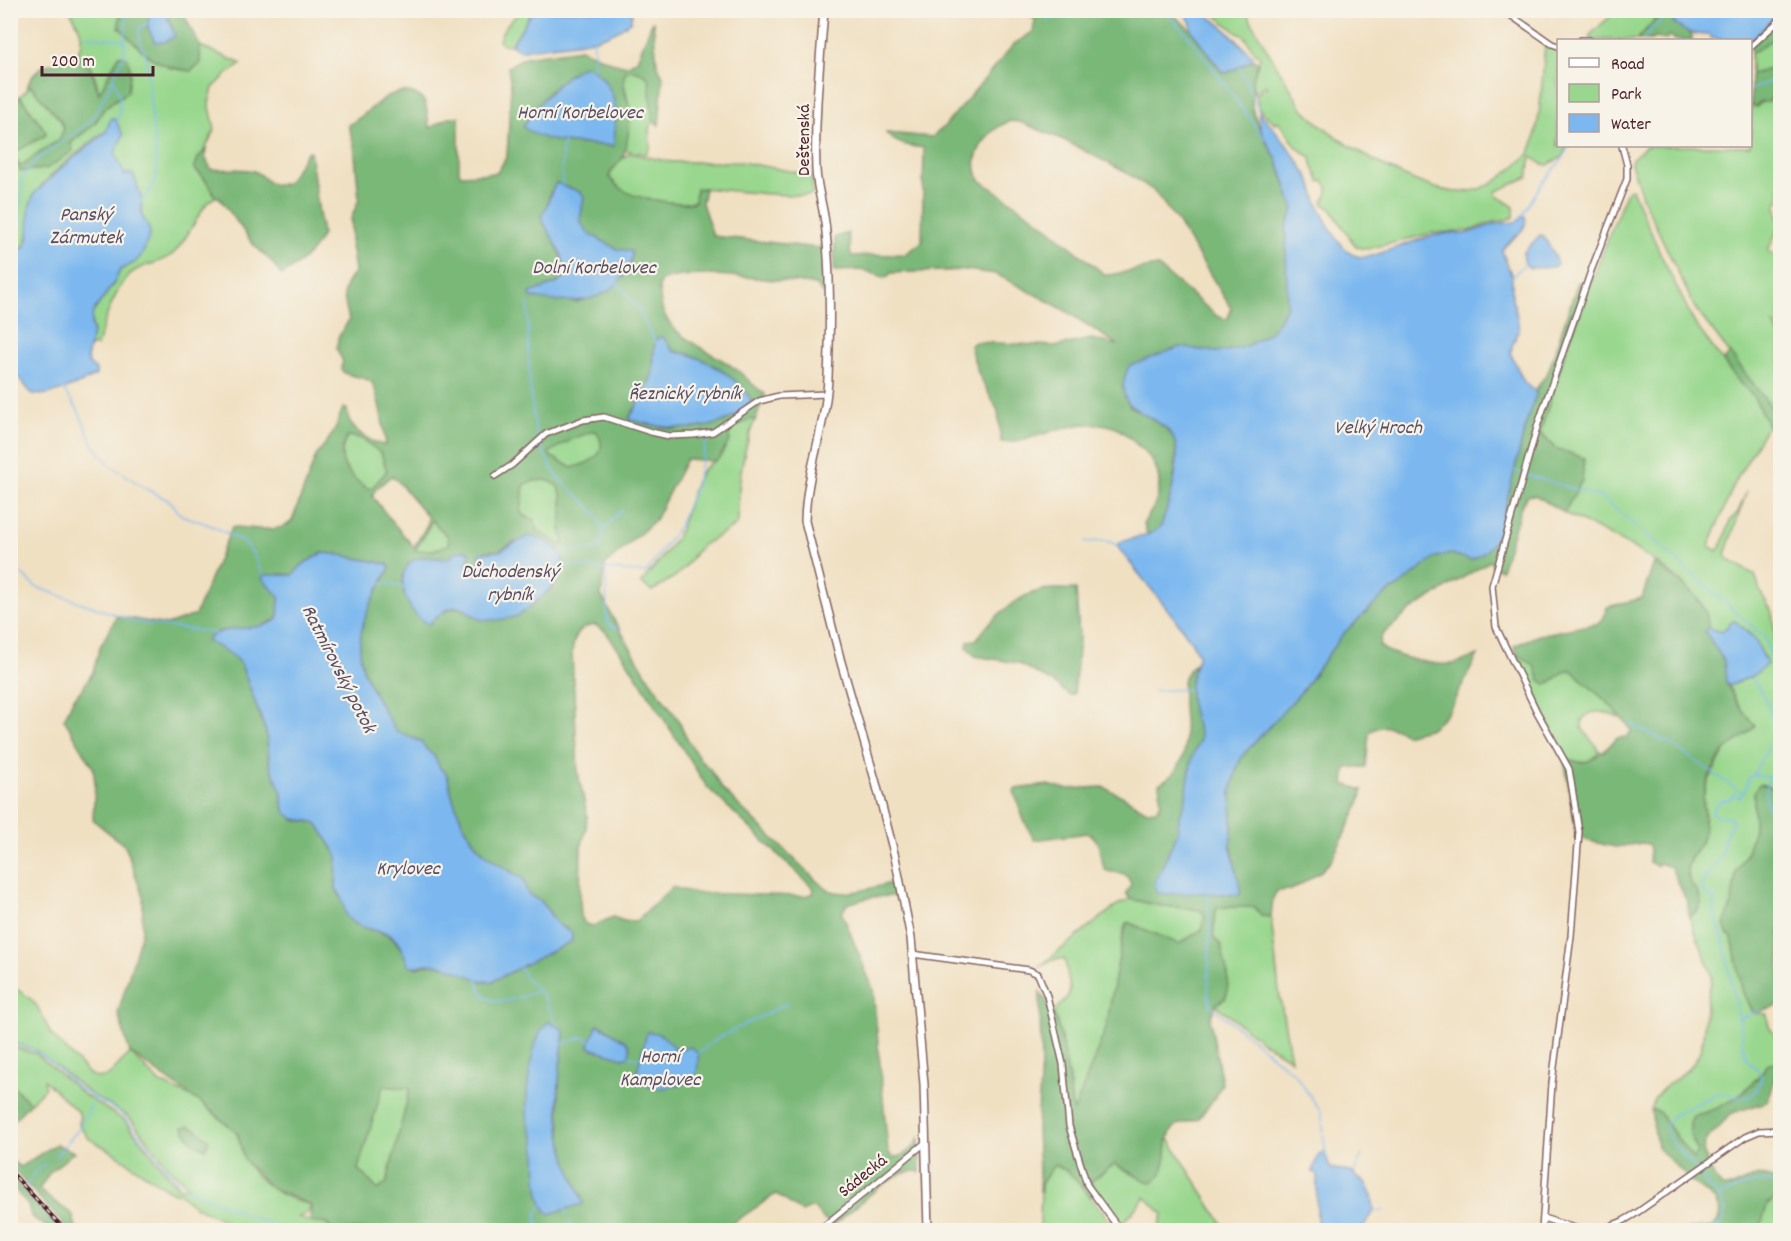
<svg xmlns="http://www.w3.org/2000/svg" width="1791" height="1241" font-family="Dekko,sans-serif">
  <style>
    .green { fill: #98d78d; stroke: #717b5c; stroke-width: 1.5 }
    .forest { fill: #7ab878; stroke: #626c52; stroke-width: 1.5; fill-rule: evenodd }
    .water { fill: #7cb8ef; stroke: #636c8d; stroke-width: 1.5 }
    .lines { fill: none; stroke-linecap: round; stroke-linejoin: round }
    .stream { stroke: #7cb8ef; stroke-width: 1.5 }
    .minor-casing { stroke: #846360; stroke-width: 8 }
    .major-casing { stroke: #846360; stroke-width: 10 }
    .minor { stroke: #fff; stroke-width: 5 }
    .major { stroke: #fff; stroke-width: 7 }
    .rail-casing { stroke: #4a1f2b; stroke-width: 4 }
    .rail { stroke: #f7f3e8; stroke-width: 1.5; stroke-dasharray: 4.5; stroke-linecap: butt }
    .labels { text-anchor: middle; stroke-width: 4.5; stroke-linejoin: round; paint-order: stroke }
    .street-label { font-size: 18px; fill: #4a1f2b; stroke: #f7f3e8 }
    .water-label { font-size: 20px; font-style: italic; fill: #594d66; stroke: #f7f3e8 }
  </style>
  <rect width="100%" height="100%" fill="#f7f3e8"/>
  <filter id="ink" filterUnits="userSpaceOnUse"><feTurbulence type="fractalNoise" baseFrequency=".0167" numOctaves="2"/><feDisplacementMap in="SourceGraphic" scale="12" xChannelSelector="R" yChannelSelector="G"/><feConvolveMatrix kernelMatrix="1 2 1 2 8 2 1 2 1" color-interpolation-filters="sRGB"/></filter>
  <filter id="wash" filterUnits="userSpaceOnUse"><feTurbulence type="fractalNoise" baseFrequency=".008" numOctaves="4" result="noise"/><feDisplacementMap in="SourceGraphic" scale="24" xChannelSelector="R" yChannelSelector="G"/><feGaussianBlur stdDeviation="1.35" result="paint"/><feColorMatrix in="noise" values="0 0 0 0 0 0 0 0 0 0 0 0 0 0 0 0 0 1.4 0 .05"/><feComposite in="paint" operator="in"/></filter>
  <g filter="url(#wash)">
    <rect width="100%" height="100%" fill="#f0e0c2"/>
    <!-- green -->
    <g class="green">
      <path d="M70,11H120L119,27L169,68L191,71L200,64V46L242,64L226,75L213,88L209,103L215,129L195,169L212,188L215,197L207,203C196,218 187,239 174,253C163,263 149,263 136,270C117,280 102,327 97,347L94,345L88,348L93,332L91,317L93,312L114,283L120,270L134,263L149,228L142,216L141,197L125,175L115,153L123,135L106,132L101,134C82,150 48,174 35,194C26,208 32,224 27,239C25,248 17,255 11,261V158L17,162L13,156L17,150L45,135L43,127L20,96L31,86L61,121L64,129L59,140L36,154L20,167V171L46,169L71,143L95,123L104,109L112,102L128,91L120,56L103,89L98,92C97,76 90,63 76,55C87,39 79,25 70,11Z"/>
      <path d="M522,11H535L530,15L511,45L503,44L499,41C502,27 512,19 522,11Z"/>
      <path d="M1210,11H1246C1259,36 1273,61 1289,86C1293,92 1296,99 1300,105C1326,137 1421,194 1462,192C1484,191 1498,181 1514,167C1519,162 1527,158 1530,152C1540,134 1543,68 1545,44L1558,50V146H1567L1562,157L1548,165L1542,164L1531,156L1528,177L1495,192L1497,196L1514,207V217L1503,221L1493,222L1469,231L1432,233L1368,249L1356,247L1331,209L1323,204C1324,195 1334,189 1323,181L1320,182L1312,165L1311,157C1293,149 1291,135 1278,121L1275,123L1260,110L1256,95L1267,87L1265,85L1254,93L1252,82L1260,57L1253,50L1244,35L1239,34Z"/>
      <path d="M1616,11H1656L1657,17L1637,40H1593L1589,36Z"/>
      <path d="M1780,39V67L1751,74V53C1763,48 1764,40 1780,39Z"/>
      <path d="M629,70L643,73L649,80L653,121L649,129L650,147L646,154L625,150C624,142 630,127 630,116C630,104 625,90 623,78L624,73Z"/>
      <path d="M1780,88V199L1776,205L1780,226L1768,250L1772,254L1780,253V334L1777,326L1773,324L1780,337V405L1773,410L1695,308L1643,199L1631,163L1632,159L1646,146H1750L1751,105L1758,106Z"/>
      <path d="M629,153L671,162H741L811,175L813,194C801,199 721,189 701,188L696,189V200C684,208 634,198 622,190C618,187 612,181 609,177L617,163Z"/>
      <path d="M1632,189L1661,255L1695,324L1737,380L1753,396L1768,425L1735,482L1709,546L1717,551L1723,543L1730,521L1738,512L1747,491L1725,554L1729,560L1755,575L1760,591L1772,612L1780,671V790L1760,784L1754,793V829L1746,855L1736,872L1732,903L1724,925L1732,937L1742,990L1751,1011L1754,1013L1767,1014C1767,1040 1788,1030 1777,1064H1769C1745,1094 1730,1106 1693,1116C1686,1128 1692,1140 1698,1151L1694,1160C1680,1145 1671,1128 1658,1111L1651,1110C1653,1087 1685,1078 1696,1060C1705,1045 1703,1031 1705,1015C1706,1003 1709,990 1712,978L1711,972L1689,917L1698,911V893L1691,884L1687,870L1691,858L1702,841L1705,813L1703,798L1707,784L1725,751L1755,726L1737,703L1729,686L1752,676L1753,637L1735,621C1729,624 1728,629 1722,632L1708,628C1707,621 1707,612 1703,606C1673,564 1609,534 1564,513L1582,480L1584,458L1555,448L1540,433L1549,400L1574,327L1621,205L1627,191Z"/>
      <path d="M751,419H754V422C741,455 738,487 738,522L734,527L704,544L695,553L685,567L676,576L652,591L641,583C653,568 666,554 676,538C689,517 690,470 715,461L729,436L726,431Z"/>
      <path d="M594,431L597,432C611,455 590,463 572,468L550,456L549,453C562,442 578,436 594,431Z"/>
      <path d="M351,436L362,439L381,453L387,471L371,489C361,487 342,469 342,457C341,450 344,443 347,437Z"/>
      <path d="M544,480C568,482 562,509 561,526C560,532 564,538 564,545C553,544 537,534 535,522L521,513L524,485L533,481Z"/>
      <path d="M432,520L448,537L449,544L434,550L414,551L425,535Z"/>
      <path d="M1516,653L1534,665L1540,680L1550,683L1566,671L1571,670L1608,703L1622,718C1609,714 1593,705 1582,720V728L1600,752C1590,766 1577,764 1564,757Z"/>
      <path d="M1130,899L1156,905L1200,910L1204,914L1203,929L1179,944L1130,923L1125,925L1106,1028L1075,1110L1072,1111L1070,1085L1060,1034L1054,1012L1068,996L1070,990L1065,959H1056L1039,967L1117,905Z"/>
      <path d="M1218,907H1255L1261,916L1271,917L1279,992L1291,1060L1261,1041L1217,1006L1216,1004L1225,999L1227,994L1228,975L1213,937L1216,909Z"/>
      <path d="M11,985L32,1000L38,1008L51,1034L89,1074L97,1078L108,1076L130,1053L160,1083L196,1099L235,1131C241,1138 240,1149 244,1157C255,1183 285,1199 311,1205L308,1213L298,1217L310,1222L327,1224L332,1230H240C225,1217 195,1212 180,1193H174L165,1188L111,1151L88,1138L79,1124L80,1117L78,1112L44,1080L45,1088L30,1103L11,1084L10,1046L37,1054L83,1094L124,1120L180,1189L188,1186L170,1169L129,1117L93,1096L37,1051L11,1042Z"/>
      <path d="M383,1085L410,1089L387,1182L378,1190L358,1168Z"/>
      <path d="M1169,1139L1226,1230H1158L1163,1214L1145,1197L1122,1224L1118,1223L1091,1184L1090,1182L1115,1164L1136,1176Z"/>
      <path d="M1053,1165L1068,1171L1104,1213L1115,1230H1040L1041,1184Z"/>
      <path d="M1774,1200H1780V1230H1759L1766,1207Z"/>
    </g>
    <!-- forest -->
    <g class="forest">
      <path d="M120,11H149L148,28L155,42L173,29L165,11H182L200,46V64L190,71C152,65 145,54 119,27Z"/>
      <path d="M1025,11H1169L1191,30L1222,72L1227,73L1252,60L1258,62L1252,82V108L1261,133L1277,160L1294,209L1286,228L1287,307L1272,331L1247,346L1232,350L1216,352L1180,347L1152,358L1129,405C1143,414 1166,424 1174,439C1181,453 1169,511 1162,525C1159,530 1153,533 1147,534L1144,523C1147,516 1153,510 1155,504C1163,483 1159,465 1143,450C1135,443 1124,431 1114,427C1077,414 1037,443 1001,442L998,411L978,373L970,346L975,342L1058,346L1091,339L1118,345L1063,309L996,274L966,270L891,273L886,278L863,270L834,271L835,237L848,233L851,256L905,254L922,242L924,148C910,146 896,145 886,133L932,137L944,127L1014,44L1033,32L1035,20ZM1010,121L1020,122L1064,140L1127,173L1154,191L1177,221L1231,308L1228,318L1225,319L1217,316L1157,266L1109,275L1104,274L1042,223L980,180C966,157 988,129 1010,121Z"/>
      <path d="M1656,11H1666L1673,22L1692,35V40H1675L1669,35L1666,40L1655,38L1651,40H1637L1657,18Z"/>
      <path d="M1780,11V39C1764,40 1763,48 1751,53V41Z"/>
      <path d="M653,20L657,65L663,76L659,125L653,121L649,80C645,72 635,69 626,71C618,84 631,103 630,117C630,125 626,152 622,158C618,165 611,169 609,177C613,181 618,187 623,190C636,199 679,205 695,202L696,189L705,188L702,203L713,236L819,248L823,241L826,285L822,293L817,286L811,284C778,281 689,267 661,281C658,287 659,289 660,295C661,336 706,347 733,367C745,375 753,387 765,394L755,421L751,419L727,431L730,440L720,457L715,461L686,459L655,520L605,565L601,595L614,620L650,680L678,719L686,737L701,761L710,769L723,790L821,885C838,901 870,888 891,883L892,874L896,900L894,896L871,897L847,904L842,913L873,989L888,1152L893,1157C903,1158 918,1146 919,1136L920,1172C897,1164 852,1211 834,1225L823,1219L813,1207L802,1212L776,1194L727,1227L730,1230H332L327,1224L310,1222L311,1205L271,1188L244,1160L238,1134L235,1131L207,1107L130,1053L118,1013L142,931L143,896L125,846L93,820L95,783L93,767L64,719L74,698L83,688L93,672L100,647L117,616L167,625L195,615L232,527C250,527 278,535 292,521L316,456L334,432L343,408L347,409C348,414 348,419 351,424C357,433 375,445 386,445C384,432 379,388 370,381C362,376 351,377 343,372L341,367L343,362L337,349L338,338L349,320C344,294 338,294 355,271L351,245V219L359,199L354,144L348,125C369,116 386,85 413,93C417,95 421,97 424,101C428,109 427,120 430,128L450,117H459V172L461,175L497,173L507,156L511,87L508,67L525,57L581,49L611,62L627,66L637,60ZM605,83L615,107L614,146C594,144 550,145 535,133C532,130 529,125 526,122L550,91ZM556,184L583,202L580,221L588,233L617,249L624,276L606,292L577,302L531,297C543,285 552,288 565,277C567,261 552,236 543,222L550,193ZM663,337L673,351L692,355L718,368L713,425L672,429L629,419C636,404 647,392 652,376C655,363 651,350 657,338ZM594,431L597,432C610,455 590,463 572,468L550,456L549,453C563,443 578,436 594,431ZM351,436L362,439L381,453L387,471L371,489C361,487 342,469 342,457C341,450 344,443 347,437ZM391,476L397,480L428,517L427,525L414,547L394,524L372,496L376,489ZM544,480C567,482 563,509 561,526C560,532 564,538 564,544C554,544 562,546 555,541C544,534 536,534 534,520L524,516L521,513L524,485L533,481ZM432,520L448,537L449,544L434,550L415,551ZM514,542L558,550L563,559C561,605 510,609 476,617C455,600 446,609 429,624L404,595V583L421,557L449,559L466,550L469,552L467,567L475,573L481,565L479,557L486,551H499ZM322,553L335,554L387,564L390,568C372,599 351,633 363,669C368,687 387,714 396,732L420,741L428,751L434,756L440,768L447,775L453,799L462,822L476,845L488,857L523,879L528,894L542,902L558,925L567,929L520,967L491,982H484L453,968L430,963L418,968L409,965C403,952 395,933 379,933L343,902L336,888L337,855L319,826L314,822L294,820L282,803V793L270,765L266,732L241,664L232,655L207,640L218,632L259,627L278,619L279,597L263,579L281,574L293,575L303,564ZM595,625L605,631L627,661L707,787L810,885L814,889L813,894L803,896L695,893L672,887L635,922L624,921L613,917L593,926L585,924L581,916L580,902L581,848L586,829L587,815L578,772L572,653C574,637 577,627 595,625ZM602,1025L616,1036L623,1058L590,1048L589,1044ZM563,1029L564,1034C556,1089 554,1147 582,1197L565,1209L549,1214L535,1141L532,1129L528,1122V1092ZM383,1086L410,1089L387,1182L378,1190L358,1169Z"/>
      <path d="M76,55L90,67L99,93L119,55L126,57C133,68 129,80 128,92L112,102L104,109L95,123L71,143L73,151L46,169L20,171L16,161L11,158V105L20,96L46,132V135L15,152L13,156L20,166L59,140L64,129L61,121L31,86L27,87L31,78L40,68Z"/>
      <path d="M1780,67V88L1774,92L1769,102H1760L1756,107L1751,105V74Z"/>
      <path d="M206,149L205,157L211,169C224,171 241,167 254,171C266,176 269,191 288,182L307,152L310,151L322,234C315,252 298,265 281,275L272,262L253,244L219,197H215C212,188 203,174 194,169L198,158Z"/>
      <path d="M1578,282L1587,295L1565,353L1540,433L1555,448L1584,458L1582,480L1564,513L1535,495L1527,496L1522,504L1501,570L1492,566L1491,561L1488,562L1411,610L1382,635L1379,645C1388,656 1437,666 1452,664C1461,663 1470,658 1478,655L1448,712L1431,728L1405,735C1395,725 1379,724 1369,733L1366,767L1346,768L1344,784L1363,790L1358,807L1331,861L1319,873L1300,885L1290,890L1277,891L1273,898L1271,917L1261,916L1255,907H1225L1216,909L1213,937L1221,945L1228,975L1227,994L1224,999L1216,1004L1210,1019L1222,1084L1214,1099L1198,1119L1177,1125L1172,1130L1167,1141L1166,1157L1161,1176L1152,1182L1146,1181L1115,1164L1091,1181L1097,1193L1090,1196L1068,1171L1054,1165L1041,1184L1040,1192L1037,1129L1041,1063L1040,992C1056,1015 1060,1029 1065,1057C1068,1068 1070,1106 1074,1111L1106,1028L1122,940L1127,922L1179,944L1203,929L1204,914L1200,910L1156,905L1130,899L1126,893L1131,885C1126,867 1118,876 1105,870C1099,857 1102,839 1088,833L1034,840L1023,818L1014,791L1016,789L1047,785L1067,789L1103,787L1122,796L1147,811L1156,810L1161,803L1159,784C1200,761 1180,728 1183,691C1183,687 1183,681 1184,677C1186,672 1193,667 1196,662C1187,684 1192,716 1201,737L1192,758L1185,803L1179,816L1178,832L1155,882L1207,893L1239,895L1233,851L1230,844L1232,831L1231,792L1237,767L1243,755L1301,692L1342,635L1383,596L1399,586L1436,557L1451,554L1471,559L1499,532L1528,416L1536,395L1535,391L1549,370Z"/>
      <path d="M1730,353L1773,410L1780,405V448L1753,396L1737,380L1723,361Z"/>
      <path d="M1654,563C1669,573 1701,596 1706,614C1708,618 1708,624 1708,628L1707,629L1724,661L1727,685L1737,703L1755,726C1747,737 1732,742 1723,753C1715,765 1703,785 1703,800C1703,813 1706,824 1703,837C1700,848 1687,858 1687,870C1687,891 1717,899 1689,917L1688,904L1671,867L1659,863L1657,866L1649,862L1650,848L1648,844L1642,843L1616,847L1606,845L1586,840L1576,831L1564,757C1577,764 1590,766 1600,752H1603L1617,738L1627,737L1632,730L1608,703L1571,670C1561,670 1555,682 1545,684L1540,680L1534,665L1516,653L1514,646L1539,635L1600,623L1603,620L1607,607L1642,598Z"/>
      <path d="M1076,589L1079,638L1074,694L1069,695L1054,683L1018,663L975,656L967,647L968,641L976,640C991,619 1017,595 1043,590C1054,588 1065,590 1076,589Z"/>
      <path d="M1759,784L1780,790V1005L1754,1013L1742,990L1732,937L1727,934L1724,925L1732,903L1736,872L1746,855L1754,829V793Z"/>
      <path d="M1769,1063L1777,1064L1774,1083L1767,1102L1732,1113L1705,1141L1703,1151L1714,1177L1722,1187H1733L1758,1175L1780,1181V1200H1774L1768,1203L1759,1230H1686L1712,1227L1718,1221L1720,1213L1715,1200L1690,1180L1657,1147L1651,1110L1658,1111C1671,1127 1680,1145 1694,1159L1698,1151C1692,1140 1686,1128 1693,1116C1730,1106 1746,1094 1769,1063Z"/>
      <path d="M10,1084L30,1103L11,1123H10Z"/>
      <path d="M189,1126L196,1129L208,1139V1144L205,1148C194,1145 187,1137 183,1127Z"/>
      <path d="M56,1144L74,1152L50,1172L39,1189L45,1195L72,1214L77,1230H69L11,1167L10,1159L20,1167Z"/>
      <path d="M10,1176L61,1230H51L31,1216L28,1205L11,1185Z"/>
    </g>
    <!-- water -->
    <g class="water">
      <path d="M1191,10C1211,10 1239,43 1253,57L1252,60L1227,73L1222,72L1191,30V23L1186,15Z"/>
      <path d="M149,11H165L175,36L165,42H155L148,28Z"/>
      <path d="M535,11L632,10L631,21C602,47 557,42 520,51L511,45L530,15Z"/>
      <path d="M1666,11H1780L1751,41L1721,40V39L1711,38L1710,35C1688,35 1677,30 1666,11Z"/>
      <path d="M584,66C602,69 615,95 616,112C616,123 614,135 614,146C585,143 547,146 523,127C536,105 561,76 584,66Z"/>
      <path d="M1259,112C1279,133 1295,155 1310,180C1314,188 1315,198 1319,206C1323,218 1340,246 1350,253C1357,258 1365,257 1372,256L1430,236L1450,233L1466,234L1494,224L1516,222L1525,216C1530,233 1507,238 1502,251L1512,277V301L1515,306L1519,330L1512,346L1511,354L1524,382L1535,391L1536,395L1528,416L1499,532C1492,547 1485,553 1471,560L1451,554L1436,557L1399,586L1383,596L1342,635L1301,692L1243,755L1237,767L1231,792L1232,831L1230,844L1241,892L1239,895L1207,893L1163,894L1156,892L1155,882L1178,832L1179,816L1185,803L1192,758L1201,737C1194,719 1187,698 1191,678C1192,671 1198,663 1198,656C1197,641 1130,565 1118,547L1120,542L1152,533L1161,526C1168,506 1183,459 1174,439C1160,409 1105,417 1129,366L1180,347L1216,352L1232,350L1247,346L1272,331L1287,307L1286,228L1294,209C1288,193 1284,176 1277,160C1269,143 1257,131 1259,112Z"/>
      <path d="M111,118L115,119L123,135L115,153L125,175L130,173L134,176L141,197L142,216L149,228L150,234L142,255L134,263L120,270L114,283L93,312L91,324L93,332L87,358L89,364L96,370V375C82,383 46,400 31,393L11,368V261L24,247L28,239L29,208L34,194L61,168L106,132Z"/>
      <path d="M556,183L580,192L584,196L580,221L588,233L617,249L631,251C633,258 630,263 627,269C612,305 563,305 531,297L530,293L558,283L565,277C568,255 548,235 541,216C549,206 549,194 556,183Z"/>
      <path d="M1540,235L1544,236C1547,246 1556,252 1557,263L1554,267L1530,268L1525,264L1523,253Z"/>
      <path d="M663,337L673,351C679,354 685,352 691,355C715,364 738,379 752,401C721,437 668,431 629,419C638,403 649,389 653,371C655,358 651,350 657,338Z"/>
      <path d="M529,536C539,537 551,543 558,550C565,558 564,571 558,580C554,587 524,613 517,616C509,619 488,622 480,619C471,616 467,607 456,607C445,608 437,617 429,624C408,618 392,576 412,561C422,554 438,559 449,559L455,552L466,550L470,552L467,567L475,573L481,565L479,553L499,551Z"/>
      <path d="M322,553L335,554L387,564L390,568C372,599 352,632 363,669C368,686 387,715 396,732L420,741L428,751L434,756L440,768L447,775L453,799L462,822L476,845L488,857L523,879L528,894L542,902L558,925L572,933V941L491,982C470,981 453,964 431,964C420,963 422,969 408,965C405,955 397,936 386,933C370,929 358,929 346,916L341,896L336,888L337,855L319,826L313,822L294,819L286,813L282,803V793L270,765L266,732L241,664L232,655L206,640C226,622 256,634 278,619L279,597L263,579L262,575H293L303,564Z"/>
      <path d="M1735,621L1755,639L1767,664L1754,675L1729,686L1726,682L1724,661L1705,631L1708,628L1722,632L1731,622Z"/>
      <path d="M548,1022L563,1029L564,1034C558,1075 554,1120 567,1160C571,1175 580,1189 583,1204L549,1214C533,1200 538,1162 535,1142C534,1134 529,1127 528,1120C524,1098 531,1036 548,1022Z"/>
      <path d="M598,1024L627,1042L630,1047L629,1056L623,1058L590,1048L589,1044Z"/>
      <path d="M647,1032C661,1032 667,1038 675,1050L691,1047L698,1053C698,1060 699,1070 695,1076C690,1085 660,1090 650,1087C644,1085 639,1079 636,1075Z"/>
      <path d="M1325,1152L1330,1168L1354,1173L1356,1177L1365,1182L1372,1196L1374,1211L1362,1230H1320L1321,1225L1317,1224V1174L1312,1172L1318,1156Z"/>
    </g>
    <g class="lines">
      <!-- stream -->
      <g class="stream">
        <path d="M1164,10L1190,38L1265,139"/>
        <path d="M1178,10L1188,16"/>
        <path d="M1047,20L1072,16L1081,10"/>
        <path d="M86,36L124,40"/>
        <path d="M594,39V68"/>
        <path d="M1644,40L1651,29L1660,22L1659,10"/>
        <path d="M1238,65L1249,87L1259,112"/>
        <path d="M1750,90L1780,77"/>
        <path d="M117,122C122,105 121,94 113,79L124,55L127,10"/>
        <path d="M562,188V150L564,142"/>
        <path d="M140,202C150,194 154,185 157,172L146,55L140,42L139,27L148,23"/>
        <path d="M1520,219L1541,185L1562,159L1569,146"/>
        <path d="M10,245L19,233L23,175L38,159L87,124L93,118L113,80"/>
        <path d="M1512,277L1525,264"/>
        <path d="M616,282L639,309L647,328L656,343"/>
        <path d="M528,304C529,349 527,395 538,438"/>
        <path d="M63,389L78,410L93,444L109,464L146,489L170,501L181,515L215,527L245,543L253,554L263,576"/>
        <path d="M1776,415L1780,412"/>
        <path d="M539,442C545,454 549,466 557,476C574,496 615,516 599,549L564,551L561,555"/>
        <path d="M1514,471L1522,473"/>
        <path d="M1527,475L1601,497L1664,549L1765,638L1780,687"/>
        <path d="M604,530L621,510"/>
        <path d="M1085,542L1107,541L1117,545"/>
        <path d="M10,564L36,587L134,621L155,625L203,631L216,634"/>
        <path d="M564,565L646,573L679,526L696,484L708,435"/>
        <path d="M606,571L607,621L612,627L617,628"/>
        <path d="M380,584L387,583L405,588"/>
        <path d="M1752,677C1761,693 1782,722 1772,742C1766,754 1758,761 1754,775"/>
        <path d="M1154,691L1189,689"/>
        <path d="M1631,724L1674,746L1742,793"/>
        <path d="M1768,779C1766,790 1763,804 1771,812"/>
        <path d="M1773,780L1780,772"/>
        <path d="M1207,893L1210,922L1208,995L1211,1006L1295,1074L1321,1112L1326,1157"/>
        <path d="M520,967L525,977L542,994L557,1025"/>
        <path d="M477,978C484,1015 514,999 538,991"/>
        <path d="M1739,1019L1760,1010"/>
        <path d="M10,1043L33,1050L44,1056L80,1089L122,1114L176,1180L185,1188L283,1230"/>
        <path d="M562,1044L583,1037L591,1041"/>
        <path d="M697,1054L718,1038L788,1003"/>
        <path d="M629,1056L639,1058"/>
        <path d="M55,1157L78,1130L94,1100"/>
        <path d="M1354,1173L1362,1155"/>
        <path d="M32,1177L37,1170L46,1163"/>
        <path d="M25,1187L30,1181"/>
        <path d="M1719,1196C1742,1186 1755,1178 1780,1184"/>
        <path d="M542,1205L536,1215L538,1226L541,1229L556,1227L571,1229"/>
        <path d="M566,1209L567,1215"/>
        <path d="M1374,1211H1384"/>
        <path d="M569,1221L573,1230"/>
        <path d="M1634,1228L1641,1230"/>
        <path d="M1704,1230L1720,1225L1726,1210L1716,1192L1708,1188C1701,1166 1666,1147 1666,1125L1672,1116L1719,1093L1737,1097H1749C1754,1092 1765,1081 1760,1072C1758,1068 1752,1066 1749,1062C1743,1054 1742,1044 1742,1034L1723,939L1713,908L1715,899L1703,892L1701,889C1702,876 1713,870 1719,859C1726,844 1722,836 1733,821L1731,818L1713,815L1712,812L1719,801L1729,800L1733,795L1740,797L1746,789L1748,779L1752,775L1765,776L1780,782"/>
      </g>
    </g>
  </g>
  <g filter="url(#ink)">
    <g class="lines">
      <defs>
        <g id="minor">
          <path d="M1503,10L1552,44L1558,46"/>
          <path d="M1581,40H1589"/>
          <path d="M1750,47L1780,20"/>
          <path d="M495,476L512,465L546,434L583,420L604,417L651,432L669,436L694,435L713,432L759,401L779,396L826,394"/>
          <path d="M912,954L1029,970L1038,974L1047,996L1063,1064L1069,1126L1087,1185L1120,1230"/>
          <path d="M1543,1218L1581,1230L1608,1227L1623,1221L1635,1214L1745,1137L1759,1131L1780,1130"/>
          <path d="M819,1230L925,1143"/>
          <path d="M1542,1230L1552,1083L1571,936L1579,832L1569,769L1537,712L1496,627L1492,586L1538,424L1592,268L1627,179V165L1622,146"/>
        </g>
        <path id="major" d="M824,10C820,63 814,117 816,170C817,191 825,211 826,232C831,280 830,330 828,378C826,426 806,473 805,521L841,662L876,783L895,857L911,938L924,1084L928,1230"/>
      </defs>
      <!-- minor casing -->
      <use href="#minor" class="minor-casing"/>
      <!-- major casing -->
      <use href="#major" class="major-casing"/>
      <!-- minor -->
      <use href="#minor" class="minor"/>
      <!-- major -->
      <use href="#major" class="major"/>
      <defs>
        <path id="rail" d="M10,1171L65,1230"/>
      </defs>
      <!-- rail casing -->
      <use href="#rail" class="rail-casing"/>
      <!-- rail -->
      <use href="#rail" class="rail"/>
    </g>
  </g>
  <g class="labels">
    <!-- street labels -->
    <g class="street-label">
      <text transform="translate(803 140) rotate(-90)" y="6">Deštenská</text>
      <text transform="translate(862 1175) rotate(-39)" y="6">Sádecká</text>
    </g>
    <!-- water labels -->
    <g class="water-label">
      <text x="580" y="118">Horní Korbelovec</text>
      <text x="86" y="220">Panský<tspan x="86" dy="23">Zármutek</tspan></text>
      <text x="594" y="273">Dolní Korbelovec</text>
      <text x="685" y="399">Řeznický rybník</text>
      <text x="1378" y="433">Velký Hroch</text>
      <text x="510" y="577">Důchodenský<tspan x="510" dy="23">rybník</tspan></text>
      <text transform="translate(340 668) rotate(63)" y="7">Ratmírovský potok</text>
      <text x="408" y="874">Krylovec</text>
      <text x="660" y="1062">Horní<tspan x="660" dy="23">Kamplovec</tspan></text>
    </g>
  </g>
  <!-- margin -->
  <rect width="1791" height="1241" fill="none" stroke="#f7f3e8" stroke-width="36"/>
  <!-- legend -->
  <rect x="1557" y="39" width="195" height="108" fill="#f7f3e8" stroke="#b29e9c" stroke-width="1.5"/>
  <rect x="1569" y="58" width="30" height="9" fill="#ffffff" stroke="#b29e9c" stroke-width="1.5"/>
  <text x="1611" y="69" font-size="18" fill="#4a1f2b">Road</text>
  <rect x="1569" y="84" width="30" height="18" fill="#98d78d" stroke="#b29e9c" stroke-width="1.5"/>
  <text x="1611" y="99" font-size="18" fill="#4a1f2b">Park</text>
  <rect x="1569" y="114" width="30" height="18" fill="#7cb8ef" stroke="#b29e9c" stroke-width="1.5"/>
  <text x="1611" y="129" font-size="18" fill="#4a1f2b">Water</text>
  <!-- scale -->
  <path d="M42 66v9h111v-9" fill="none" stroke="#4a1f2b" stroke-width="3"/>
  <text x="51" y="66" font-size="18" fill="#4a1f2b" stroke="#f7f3e8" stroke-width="4.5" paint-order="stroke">200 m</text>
</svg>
